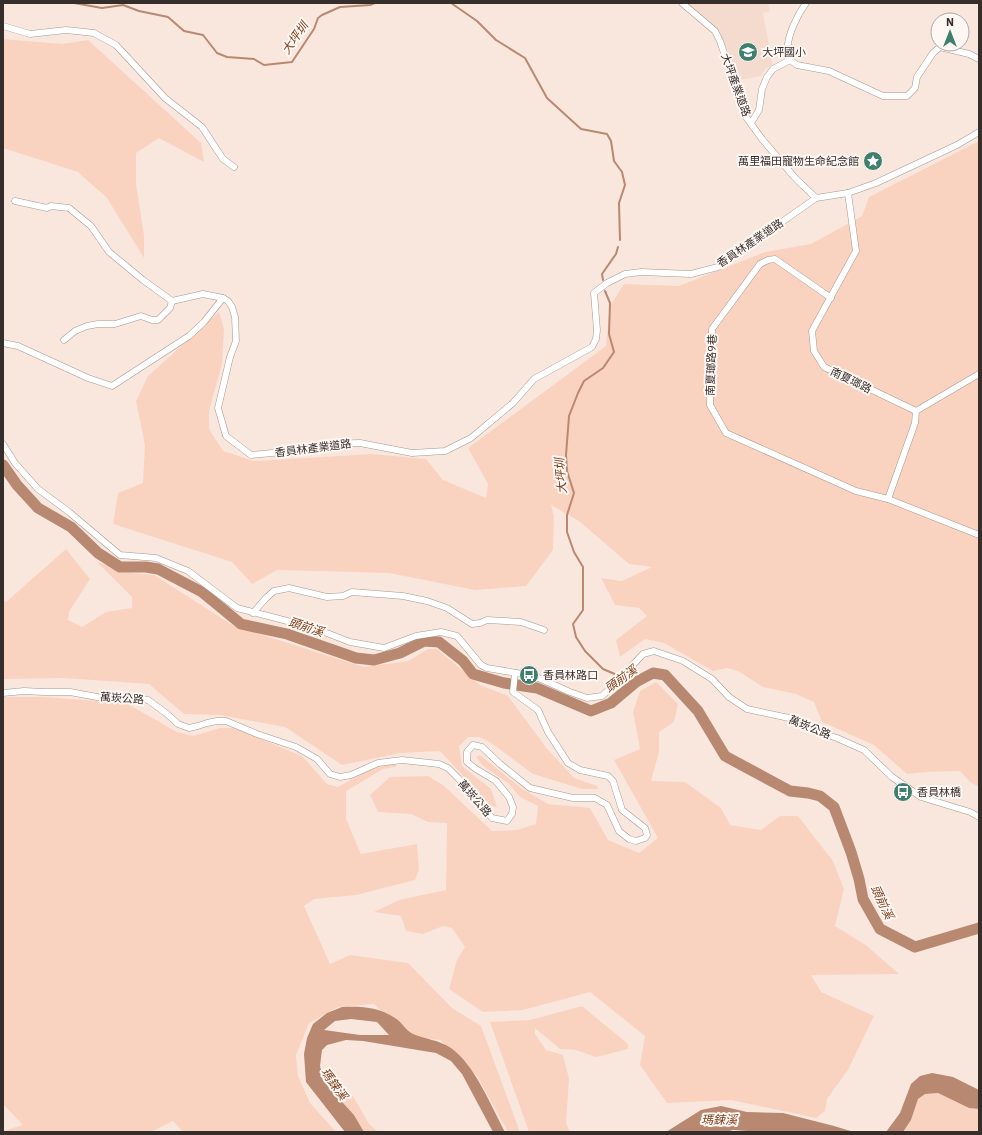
<svg xmlns="http://www.w3.org/2000/svg" width="982" height="1135" font-family="'IBM Plex Sans','Noto Sans TC',sans-serif">
  <style>
    .built { fill: #f4dbce }
    .green { fill: #fad3c0 }
    .water { fill: #b88870; fill-rule: evenodd }
    .lines { fill: none; stroke-linecap: round; stroke-linejoin: round }
    .stream { stroke: #b88870; stroke-width: 2 }
    .river { stroke: #b88870; stroke-width: 11 }
    .minor-casing { stroke: #a7978e; stroke-width: 7 }
    .minor { stroke: #fff; stroke-width: 6 }
    .labels { text-anchor: middle; stroke-width: 4; stroke-linejoin: round; paint-order: stroke }
    .poi-label { font-size: 11px; fill: #352e2a; stroke: #fef7f3; text-anchor: start }
    .street-label { font-size: 11px; fill: #352e2a; stroke: #fef7f3 }
    .water-label { font-size: 12px; font-style: italic; fill: #7f411d; stroke: #fef7f3 }
  </style>
  <rect width="100%" height="100%" fill="#f9e7de"/>
  <!-- built -->
  <path class="built" d="M688,3H768L770,11L763,13L773,66L766,68L761,76L735,81L722,38L687,5Z"/>
  <!-- green -->
  <g class="green">
    <path d="M3,39L62,44L88,40L201,143L204,162L159,138L136,153V184L144,235V258L107,198L78,172L3,148Z"/>
    <path d="M979,141V787L970,782L960,771L926,772L907,774L874,745L822,722L814,702L796,694L763,687L738,671L727,668L713,671L664,643L645,639L620,657L616,640L647,616L639,608L615,605L601,578L622,581L652,567L629,564L579,521L551,505L554,516L553,550L526,586L475,590L389,573L277,570L252,584L232,562L113,524L118,493L143,483L145,445L136,401L148,376L219,312L224,329L222,364L209,411V429L223,451L254,461L372,454L426,459L443,480L486,498L488,484L468,448L606,346L610,306L624,284L679,286L765,252L811,244L862,216L869,197Z"/>
    <path d="M66,549L90,579L69,612L68,620L82,627L106,612L132,608V597L97,562L131,573L154,575L234,626L364,667L408,661L428,649H437L480,685L508,696L548,750L574,778L597,786L598,789H582L533,774L490,742L479,737H468L459,746L462,766L491,789L497,807L491,806L440,751L400,753L342,765L285,727L220,715L184,714L149,684L64,678L3,679V599L6,602Z"/>
    <path d="M656,682L678,704L674,722L659,732V752L651,781L685,782L721,808L730,825L761,830L780,816H798L833,861L844,889L835,926L867,946L899,974L811,975L821,992L874,1016L848,1070L827,1099L825,1111L816,1118L731,1100L667,1103L640,1065L645,1036L590,992L523,1010L483,1012L449,989L457,960L465,947L452,928L443,926L423,934L406,931L401,916L374,912L399,900L446,890L447,823L428,822L411,814L378,812L370,795L390,777L428,776L443,785L492,831L517,830L536,824L538,806L520,797L509,784L482,765L476,757L480,755L521,788L548,804L590,808L608,840L639,853L658,838L614,760L640,749L633,712L640,691Z"/>
    <path d="M3,697H43L126,703L177,732L193,736L220,728H235L302,756L327,784L338,787C355,778 376,763 396,765V767H394L383,769L346,791V819L361,854L417,844L419,870L415,880L356,895L314,899L304,906L330,964L350,955L408,963L452,1008L481,1026L520,1132H508L477,1076L440,1040L406,1036L374,1004L338,1007L309,1023L296,1055L298,1076L310,1103L336,1132H183L173,1121L151,1132H3V1131L23,1125L3,1104Z"/>
    <path d="M582,1006L628,1044V1049L596,1057L576,1050L560,1049L535,1028V1034L546,1050L563,1055L569,1079L566,1123L570,1132H529L490,1022L530,1020Z"/>
    <path d="M324,1082L353,1096L369,1124L378,1132H364L354,1115Z"/>
    <path d="M938,1093L969,1108L979,1109V1132H903L911,1120L918,1099L925,1094Z"/>
  </g>
  <!-- water -->
  <g class="water">
    <path d="M342,1007C361,1006 379,1007 395,1018C402,1022 406,1031 413,1034C425,1039 439,1040 451,1048C475,1065 491,1106 505,1132H493L462,1074L451,1061L436,1053L363,1041L346,1040L327,1045L322,1050L320,1066L324,1082L354,1115L364,1132H345L306,1082L304,1054L307,1038L313,1024L327,1013ZM351,1019L377,1022L389,1035H360L324,1030L335,1021Z"/>
    <path d="M932,1073L953,1077L979,1090V1109L969,1108L938,1093L925,1094L918,1099L911,1120L903,1132H886L900,1113L911,1084L920,1076Z"/>
    <path d="M721,1106L747,1112L783,1113L834,1126L854,1132H761L733,1130L726,1132H666L701,1110Z"/>
  </g>
  <g class="lines">
    <!-- stream -->
    <g class="stream">
      <path d="M74,3L102,8L123,5L139,11L168,17L184,31L203,35L217,53L227,57L254,59L264,65L292,62L314,29L318,18L322,15L340,7L370,5L375,3"/>
      <path d="M451,3L477,21L496,40L525,58L547,98L581,129L607,134L611,141L614,161L622,172L625,185L619,203L620,240"/>
      <path d="M603,280L602,274L616,254L618,247"/>
      <path d="M605,291L610,303L609,334L614,352L603,368L584,381L578,393L569,416L566,455L567,471L574,493L567,515V532L574,552L583,567V610L573,624L576,637L585,651L603,669L617,675"/>
      <path d="M627,679L636,682"/>
    </g>
    <!-- river -->
    <path class="river" d="M3,465L17,485L38,508L71,527L98,553L120,567H146L158,569L202,592L241,624L287,634L356,658L374,660L400,653L424,641L439,642L463,661L473,674L504,683L537,688L591,711L611,703L636,682L653,673L665,675L698,711L725,756L790,791L808,793L820,796L834,807L851,852L859,879L863,899L880,929L915,947L979,928"/>
    <defs>
      <g id="minor">
        <path d="M682,3L715,31L720,41L740,101L746,117L762,139L796,179L816,198"/>
        <path d="M3,26L30,34L66,30L94,33L116,45L165,98L202,127L223,159L234,167"/>
        <path d="M790,60L797,65L829,71L883,96H907L915,88L917,77L933,53L940,47L969,54L979,59"/>
        <path d="M751,123L759,110L762,89L767,77L773,69L790,60C789,57 788,54 788,51C786,37 798,14 806,3"/>
        <path d="M848,193L856,251L812,331L814,351L824,367L916,411L979,374"/>
        <path d="M15,201L47,208L51,206L69,208L91,226L109,252L143,280L172,301L203,294L223,298"/>
        <path d="M831,298L775,259L768,260L760,264L712,329L710,405L726,433L856,491L888,499"/>
        <path d="M64,340L75,331L87,326L98,324H115L141,316L152,320H158L170,308L172,301"/>
        <path d="M3,343L18,346L88,378L112,386L189,336L204,322L223,298L228,301L232,307L235,317L236,341L230,357L218,408L226,436L251,455L293,451L328,444L360,443L412,453L445,451L471,438L513,403L534,379L592,347L596,339L597,330L594,293L607,283L625,274L641,272L691,274L718,267L816,198L848,193L876,183L957,145L979,132"/>
        <path d="M916,411L915,423L888,499L979,535"/>
        <path d="M3,444L15,463L38,489L69,512L120,555L156,558L188,571L237,608L314,628L350,642L384,648L416,636L441,632L457,636L481,665L487,668L534,676L570,692L587,698L602,696L616,683L643,654L654,651L683,661L712,679L729,697L747,709L789,718L811,730L837,738L864,750L892,777L921,797L970,812L979,817"/>
        <path d="M253,613L266,598L274,591L289,588L327,597L343,596L352,592L403,596L427,601L447,608L472,624L480,623L487,620L521,622L544,630"/>
        <path d="M3,693L24,691L44,692H70L108,699L120,700L137,698L148,700L166,713L178,724L189,728L198,726L207,723L217,721H226L257,734L296,747L317,759L330,774L340,777L351,775L378,763L402,760L439,764L448,768L458,778L492,818L507,821L512,814L513,807L509,797L496,781L476,769L467,762V752L473,745L482,747L500,764L530,788L573,798H595L607,805L619,831L629,839L636,841L645,838L647,835L645,828L622,810L613,781L608,776L580,770L568,763L548,732L538,710L513,692L515,673"/>
      </g>
    </defs>
    <!-- minor casing -->
    <use href="#minor" class="minor-casing"/>
    <!-- minor -->
    <use href="#minor" class="minor"/>
  </g>
  <!-- icons -->
  <defs>
    <symbol id="school-disc" viewBox="-11 -11 22 22"><circle r="9.5" fill="#3f7f6d" stroke="#fef7f3"/><path d="M0-5L7-2L0 1L-7-2ZM-4 1L0 2.5L4 1V4Q0 6-4 4Z" fill="#fff"/></symbol>
    <symbol id="sight-disc" viewBox="-11 -11 22 22"><circle r="9.5" fill="#3f7f6d" stroke="#fef7f3"/><path d="M0-6L1.8-2.2L6-1.7L2.9 1.2L3.7 5.4L0 3.3L-3.7 5.4L-2.9 1.2L-6-1.7L-1.8-2.2Z" fill="#fff"/></symbol>
    <symbol id="bus-disc" viewBox="-11 -11 22 22"><circle r="9.5" fill="#3f7f6d" stroke="#fef7f3"/><path d="M-5-6H5V4H4V6H2V4H-2V6H-4V4H-5ZM-3.5-4V0h7V-4ZM-3.5 1.2v1.5H-2V1.2ZM2 1.2v1.5H3.5V1.2Z" fill="#fff"/></symbol>
  </defs>
  <g fill-rule="evenodd">
    <use href="#school-disc" x="737" y="41" width="22" height="22"/>
    <use href="#sight-disc" x="862" y="150" width="22" height="22"/>
    <use href="#bus-disc" x="518" y="664" width="22" height="22"/>
    <use href="#bus-disc" x="892" y="781" width="22" height="22"/>
  </g>
  <g class="labels">
    <!-- poi labels -->
    <g class="poi-label">
      <text x="762" y="56">大坪國小</text>
      <text x="859" y="165" text-anchor="end">萬里福田寵物生命紀念館</text>
      <text x="543" y="679">香員林路口</text>
      <text x="917" y="796">香員林橋</text>
    </g>
    <!-- street labels -->
    <g class="street-label">
      <text transform="translate(736 85) rotate(70)" y="4">大坪產業道路</text>
      <text transform="translate(750 243) rotate(-34)" y="4">香員林產業道路</text>
      <text transform="translate(711 365) rotate(-88)" y="4">南夏瑯路9巷</text>
      <text transform="translate(851 380) rotate(26)" y="4">南夏瑯路</text>
      <text transform="translate(313 448) rotate(-7)" y="4">香員林產業道路</text>
      <text transform="translate(122 698) rotate(4)" y="4">萬崁公路</text>
      <text transform="translate(810 727) rotate(22)" y="4">萬崁公路</text>
      <text transform="translate(475 798) rotate(49)" y="4">萬崁公路</text>
    </g>
    <!-- water labels -->
    <g class="water-label">
      <text transform="translate(295 38) rotate(-55)" y="4">大坪圳</text>
      <text transform="translate(561 476) rotate(-95)" y="4">大坪圳</text>
      <text transform="translate(306 627) rotate(18)" y="4">頭前溪</text>
      <text transform="translate(621 679) rotate(-36)" y="4">頭前溪</text>
      <text transform="translate(882 902) rotate(65)" y="4">頭前溪</text>
      <text transform="translate(334 1084) rotate(54)" y="4">瑪鋉溪</text>
      <text x="719" y="1124">瑪鋉溪</text>
    </g>
  </g>
  <!-- border -->
  <rect width="982" height="1135" fill="none" stroke="#352e2a" stroke-width="8"/>
  <!-- north arrow -->
  <g transform="translate(950 32)"><circle r="19" fill="#fef7f3" stroke="#aea7a3"/>
  <path d="M0-3L7 15L0 10L-7 15Z" fill="#3f7f6d"/>
  <text y="-6" font-size="11" font-weight="bold" text-anchor="middle" fill="#352e2a">N</text>
  </g>
</svg>
